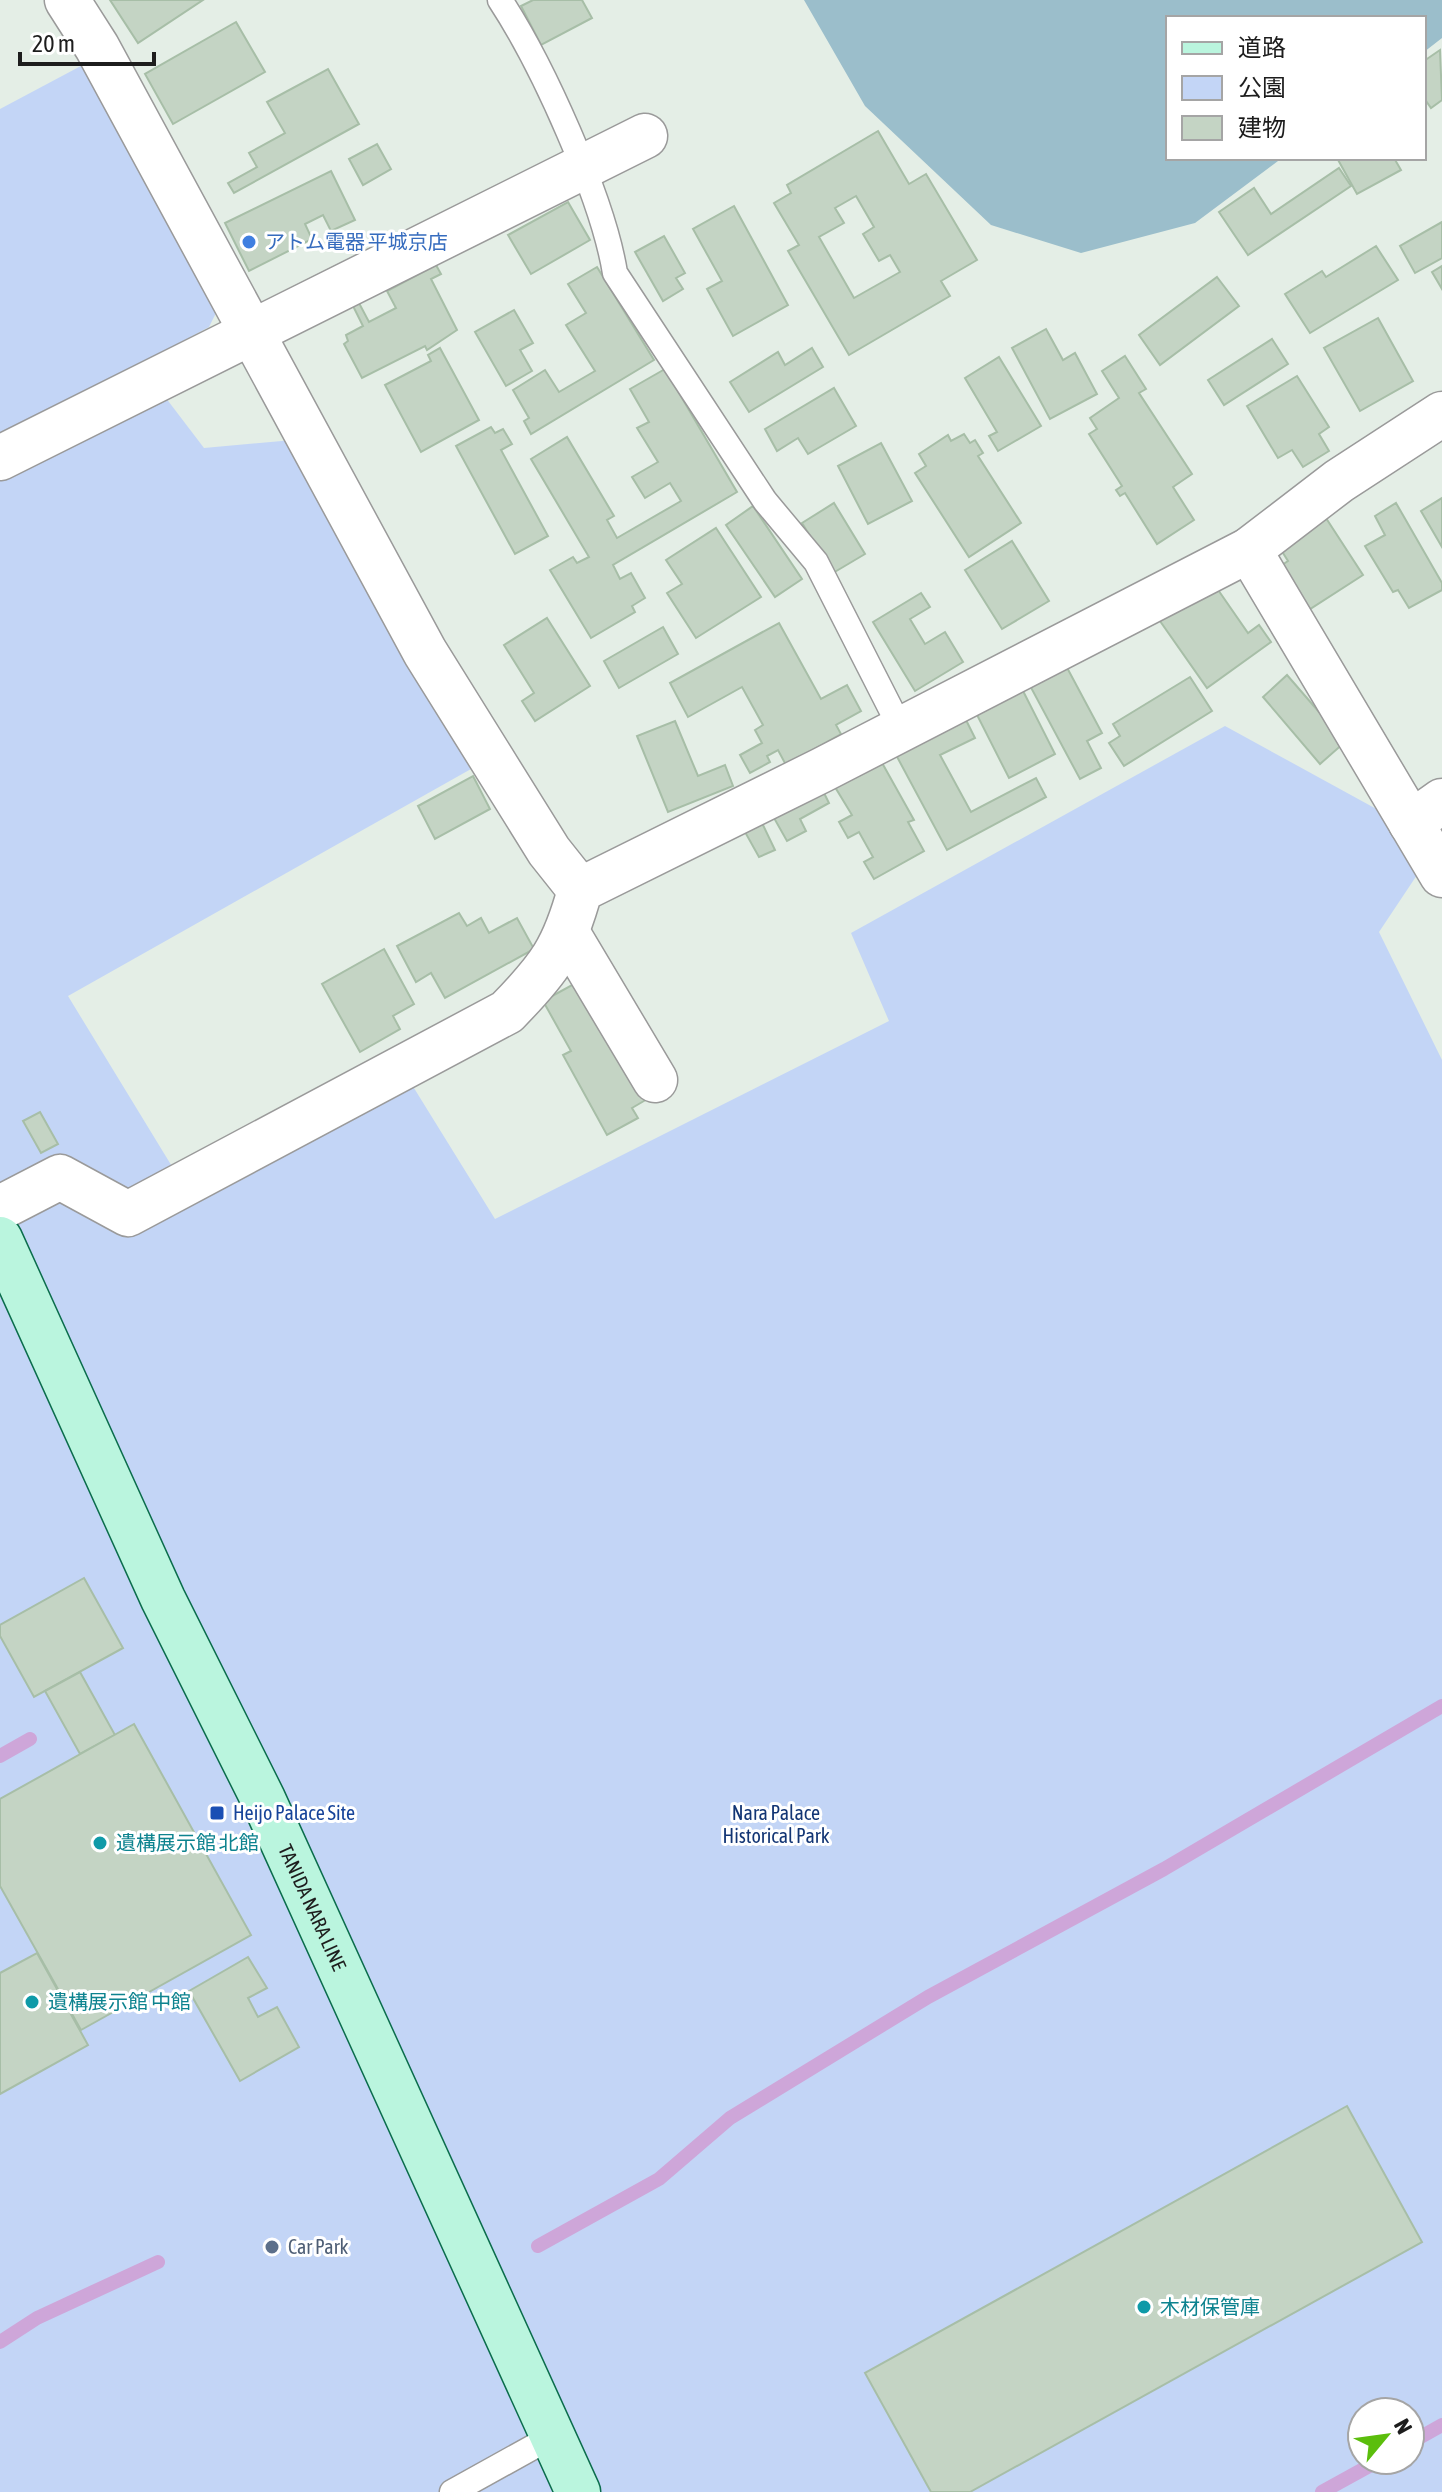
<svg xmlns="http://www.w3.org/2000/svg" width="1442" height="2492" font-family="'Asap Condensed','Noto Sans JP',sans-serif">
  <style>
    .forest { fill: #9bbecb }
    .park { fill: #c3d5f6; fill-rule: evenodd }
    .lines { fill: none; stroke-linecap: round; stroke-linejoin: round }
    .stream { stroke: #cea6d9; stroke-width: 14 }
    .building { fill: #c4d4c4; stroke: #a7bea7; stroke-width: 2; fill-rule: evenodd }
    .service-casing { stroke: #9a9a9a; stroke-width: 27 }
    .minor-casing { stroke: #9a9a9a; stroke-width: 47 }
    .secondary-casing { stroke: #0b6d4c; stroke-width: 47 }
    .service { stroke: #fff; stroke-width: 24 }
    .minor { stroke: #fff; stroke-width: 44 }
    .secondary { stroke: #baf5de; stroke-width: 44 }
    .shop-dot { fill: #3f7fe0; stroke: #fff; stroke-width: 3 }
    .transit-dot { fill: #1a4fb4; stroke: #fff; stroke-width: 3 }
    .culture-dot { fill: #0f9aa8; stroke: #fff; stroke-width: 3 }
    .service-dot { fill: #5c6f8a; stroke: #fff; stroke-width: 3 }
    .labels { text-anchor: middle; stroke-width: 6; stroke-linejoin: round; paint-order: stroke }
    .shop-label { font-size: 20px; fill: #366cbe; stroke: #fff; text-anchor: start }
    .transit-label { font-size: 20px; fill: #164399; stroke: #fff; text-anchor: start }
    .park-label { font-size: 20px; fill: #123574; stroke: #fff }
    .culture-label { font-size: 20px; fill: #0d838f; stroke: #fff; text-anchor: start }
    .street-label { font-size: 20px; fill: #1d1d1d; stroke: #fff }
    .service-label { font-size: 20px; fill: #4e5e75; stroke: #fff; text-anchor: start }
  </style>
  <rect width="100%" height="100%" fill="#e4eee6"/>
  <!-- forest -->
  <path class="forest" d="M804,0H1442V38L1424,52V18H1168V158H1282L1195,223L1081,253L991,225L865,106Z"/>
  <!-- park -->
  <path class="park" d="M94,59L222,301L209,327L140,364L204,448L293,440L471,769L68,996L187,1191L409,1080L495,1219L889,1021L851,933L1225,726L1391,817L1421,869L1379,932L1442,1060V2492H0V109ZM1362,2412H1410V2460H1362Z"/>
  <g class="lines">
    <!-- stream -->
    <g class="stream">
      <path d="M0,1756L30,1739"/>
      <path d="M538,2246L659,2179L730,2118L928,1997L1164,1869L1442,1706"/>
      <path d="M0,2342L37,2318L158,2262"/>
      <path d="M1410,2443L1442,2425"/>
      <path d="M1322,2492L1380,2460"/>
    </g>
  </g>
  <!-- building -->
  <g class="building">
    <path d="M110,0H203L138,43Z"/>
    <path d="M533,0H582L592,18L541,45L521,6Z"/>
    <path d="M236,22L265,72L173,124L145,74Z"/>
    <path d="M1440,50L1442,100L1431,108L1424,98V61Z"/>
    <path d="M328,69L359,124L234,193L228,183L257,167L249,153L285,133L267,102Z"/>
    <path d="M878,131L909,184L926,174L977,260L941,281L950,296L849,355L788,251L799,245L774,203L791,193L787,185ZM856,196L874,227L863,234L879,261L890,255L900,272L854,298L819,237L844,223L835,208Z"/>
    <path d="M377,144L391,169L363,185L349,159Z"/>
    <path d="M1337,158H1394L1401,170L1357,194Z"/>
    <path d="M1339,168L1351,186L1248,255L1219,212L1254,188L1271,214Z"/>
    <path d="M331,171L355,220L331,231L323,215L305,224L312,239L249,271L225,223Z"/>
    <path d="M568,202L590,240L531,274L508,235Z"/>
    <path d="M734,206L788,305L733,336L707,289L722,281L693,229Z"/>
    <path d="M1442,222V258L1415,273L1400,246Z"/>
    <path d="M664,236L685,273L676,278L683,289L663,301L635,252Z"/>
    <path d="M1376,246L1398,280L1310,333L1285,294L1322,271L1326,277Z"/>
    <path d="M436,265L441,274L431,279L457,330L427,350L425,346L362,378L344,344L348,341L346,335L363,326L353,306L359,303L369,322L396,308L387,291Z"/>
    <path d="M1442,266V289L1432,272Z"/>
    <path d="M597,267L654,360L531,434L524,421L529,418L513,390L545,370L559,392L595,371L566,325L586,313L568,284Z"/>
    <path d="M1217,277L1239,306L1160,365L1139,335Z"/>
    <path d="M514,310L533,343L520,350L532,371L506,386L475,332Z"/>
    <path d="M1378,318L1413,381L1360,411L1324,348Z"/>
    <path d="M1046,329L1063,360L1075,353L1097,394L1050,419L1012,348Z"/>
    <path d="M1272,339L1288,364L1224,405L1208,380Z"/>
    <path d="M440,348L479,420L421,452L385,385L431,361L428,355Z"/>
    <path d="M812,348L823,367L749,412L730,382L778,352L785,365Z"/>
    <path d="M1125,356L1146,389L1139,393L1192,474L1173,487L1194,520L1157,544L1125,493L1120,496L1116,490L1122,486L1089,434L1097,429L1090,418L1119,398L1102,371Z"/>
    <path d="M999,357L1041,426L998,451L989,436L997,432L965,378Z"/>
    <path d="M665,369L737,492L613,565L620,579L631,573L645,598L632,606L635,612L591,638L550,570L573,557L577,563L589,557L531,459L567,437L614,516L607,520L617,538L681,501L670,483L645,498L632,477L658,462L637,428L649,422L630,389Z"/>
    <path d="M1297,376L1329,427L1319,434L1329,451L1303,467L1292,450L1278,458L1247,406Z"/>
    <path d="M834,388L856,426L808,454L798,438L777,451L765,429Z"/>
    <path d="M491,427L495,433L503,429L512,444L501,450L548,536L515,554L456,446Z"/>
    <path d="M964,434L970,443L975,440L983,453L978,456L1021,523L969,557L915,473L926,466L919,454L948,435L951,441Z"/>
    <path d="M881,443L912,501L868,524L838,466Z"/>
    <path d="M1442,498V547L1421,511Z"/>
    <path d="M834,503L865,554L833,573L802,523Z"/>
    <path d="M1396,503L1442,583V590L1409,608L1398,590L1393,592L1365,546L1385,535L1375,516Z"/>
    <path d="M753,506L802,579L775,597L726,525Z"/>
    <path d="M1324,515L1363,575L1307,611L1279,567L1288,561L1278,545Z"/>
    <path d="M716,528L761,597L696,638L667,593L682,584L666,560Z"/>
    <path d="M1012,541L1049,601L1002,629L965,570Z"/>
    <path d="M1214,584L1248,633L1259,625L1271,642L1207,688L1160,621Z"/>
    <path d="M921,593L930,607L910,619L925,644L945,632L963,662L915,691L873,622Z"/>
    <path d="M547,618L590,686L535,721L522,701L534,693L504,645Z"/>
    <path d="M779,623L821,699L847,685L861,711L836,725L841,734L786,765L778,750L767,756L770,762L750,773L740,755L762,743L755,730L763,725L742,687L688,717L670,683Z"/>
    <path d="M663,627L678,654L619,688L604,661Z"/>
    <path d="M1064,662L1102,733L1087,741L1101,768L1080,779L1028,682Z"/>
    <path d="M1287,675L1345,742L1320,764L1263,697Z"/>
    <path d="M1190,677L1212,711L1124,766L1109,743L1120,736L1113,724Z"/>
    <path d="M1020,685L1055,754L1009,778L974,709Z"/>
    <path d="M964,716L975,738L940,755L971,812L1036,778L1046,797L947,850L895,753Z"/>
    <path d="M675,721L698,776L725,765L733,786L668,812L637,736Z"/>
    <path d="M881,761L914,820L908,822L924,851L874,879L864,862L873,857L859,832L848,838L839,822L852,815L835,787Z"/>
    <path d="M473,776L490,809L435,839L418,806Z"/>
    <path d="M823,791L829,803L800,819L806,831L787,841L774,818Z"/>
    <path d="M762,823L775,850L759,857L745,832Z"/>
    <path d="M459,913L467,926L481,918L489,933L517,918L534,949L445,998L431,973L416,982L397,946Z"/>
    <path d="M384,949L414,1004L393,1016L400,1029L360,1052L322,984Z"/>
    <path d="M583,979L649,1098L632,1108L638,1118L607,1135L563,1055L571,1051L543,1001Z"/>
    <path d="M40,1112L58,1144L41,1153L23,1121Z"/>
    <path d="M84,1578L123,1648L34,1697L0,1636V1625Z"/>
    <path d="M80,1672L115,1735L80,1754L45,1691Z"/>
    <path d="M134,1724L251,1935L81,2030L0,1886V1799Z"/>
    <path d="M37,1953L88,2045L0,2094V1973Z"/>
    <path d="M248,1957L267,1988L248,1998L258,2017L277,2007L299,2047L240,2081L189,1991Z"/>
    <path d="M1347,2106L1422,2242L970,2492H931L865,2373Z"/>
  </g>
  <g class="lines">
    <defs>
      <g id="service">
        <path d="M500,0C542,64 603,198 615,273L765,501L816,562L900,727"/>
        <path d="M452,2492L553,2436"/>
      </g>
      <g id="minor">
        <path d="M67,0L97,47L425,652L549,851L580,890"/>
        <path d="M0,458L645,136"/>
        <path d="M1249,550L1442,875"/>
        <path d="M1411,823L1442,801"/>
        <path d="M568,934L655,1080"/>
        <path d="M0,1208L60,1177L128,1214L507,1012C550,968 564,949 580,890L822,770L1249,550L1339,481L1442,414"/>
      </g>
      <g id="secondary">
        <path id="s1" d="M0,1239L163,1599L263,1799L578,2492"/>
      </g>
    </defs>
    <!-- service casing -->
    <use href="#service" class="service-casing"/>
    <!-- minor casing -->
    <use href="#minor" class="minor-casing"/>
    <!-- secondary casing -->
    <use href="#secondary" class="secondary-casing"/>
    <!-- service -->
    <use href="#service" class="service"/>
    <!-- minor -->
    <use href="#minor" class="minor"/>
    <!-- secondary -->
    <use href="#secondary" class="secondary"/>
  </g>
  <!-- markers -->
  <circle class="shop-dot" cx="249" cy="242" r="8"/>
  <rect class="transit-dot" x="209" y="1805" width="16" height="16" rx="4"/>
  <g class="culture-dot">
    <circle cx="100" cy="1843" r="8"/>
    <circle cx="32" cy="2002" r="8"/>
    <circle cx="1144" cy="2307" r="8"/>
  </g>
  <circle class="service-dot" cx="272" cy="2247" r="8"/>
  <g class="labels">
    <!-- shop labels -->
    <g class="shop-label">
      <text x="265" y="249">アトム電器 平城京店</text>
    </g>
    <!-- transit labels -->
    <g class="transit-label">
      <text x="233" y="1820">Heijo Palace Site</text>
    </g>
    <!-- park labels -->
    <g class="park-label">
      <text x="776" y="1820">Nara Palace<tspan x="776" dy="23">Historical Park</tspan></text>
    </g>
    <!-- culture labels -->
    <g class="culture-label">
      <text x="116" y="1850">遺構展示館 北館</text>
      <text x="48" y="2009">遺構展示館 中館</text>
      <text x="1160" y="2314">木材保管庫</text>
    </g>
    <!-- street labels -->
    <g class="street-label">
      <text dy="7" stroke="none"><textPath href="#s1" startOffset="738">TANIDA NARA LINE</textPath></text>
    </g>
    <!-- service labels -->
    <g class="service-label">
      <text x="288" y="2254">Car Park</text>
    </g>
  </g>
  <!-- legend -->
  <rect x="1166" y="16" width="260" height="144" fill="#ffffff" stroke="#a5a5a5" stroke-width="2"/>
  <rect x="1182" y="42" width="40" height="12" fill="#baf5de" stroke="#a5a5a5" stroke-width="2"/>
  <text x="1238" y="56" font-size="24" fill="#1d1d1d">道路</text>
  <rect x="1182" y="76" width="40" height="24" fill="#c3d5f6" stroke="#a5a5a5" stroke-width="2"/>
  <text x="1238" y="96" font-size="24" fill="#1d1d1d">公園</text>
  <rect x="1182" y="116" width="40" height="24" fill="#c4d4c4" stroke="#a5a5a5" stroke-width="2"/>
  <text x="1238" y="136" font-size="24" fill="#1d1d1d">建物</text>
  <!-- north arrow -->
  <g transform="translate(1386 2436) rotate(61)"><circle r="38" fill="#ffffff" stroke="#a5a5a5" stroke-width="2"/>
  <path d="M0-6L14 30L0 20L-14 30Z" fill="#5bbe0c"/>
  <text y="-12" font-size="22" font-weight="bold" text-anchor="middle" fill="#1d1d1d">N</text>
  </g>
  <!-- scale -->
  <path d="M20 52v12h134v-12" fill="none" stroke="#1d1d1d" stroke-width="4"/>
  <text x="32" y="52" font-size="24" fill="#1d1d1d" stroke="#ffffff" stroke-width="6" paint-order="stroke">20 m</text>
</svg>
